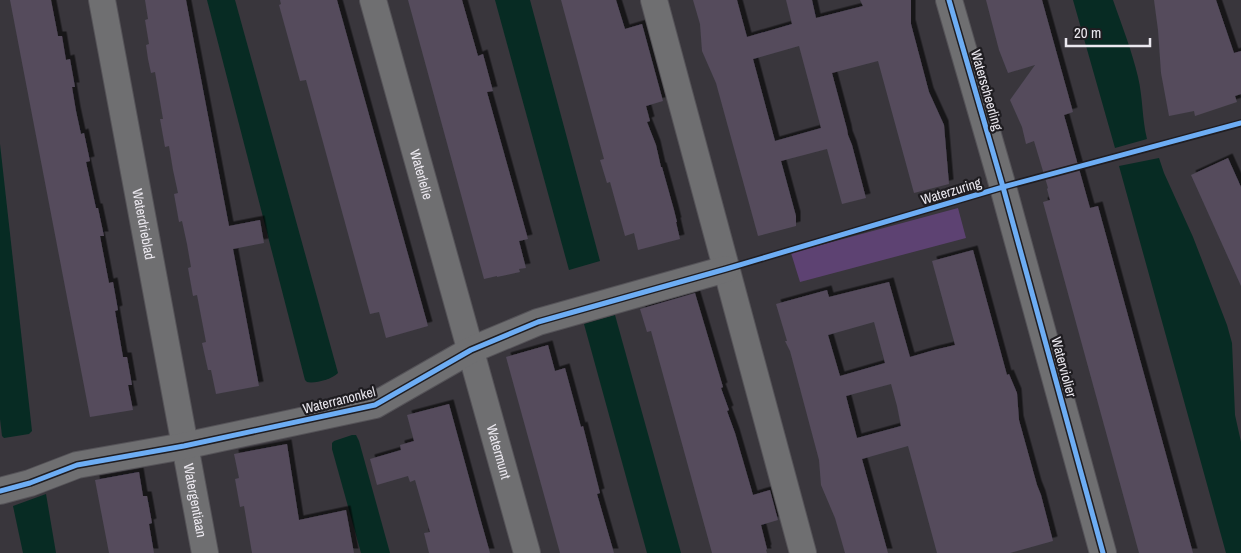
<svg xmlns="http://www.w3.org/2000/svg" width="1241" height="553" font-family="'Archivo Narrow',sans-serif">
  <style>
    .green { fill: #5d4272 }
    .water { fill: #072b23 }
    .building { fill: #544b5c; fill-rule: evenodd; filter: url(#shadow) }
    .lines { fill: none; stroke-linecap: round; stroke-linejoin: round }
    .street-casing { stroke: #555358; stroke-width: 28 }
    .street { stroke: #6f6f71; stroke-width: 26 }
    .cycleway-casing { stroke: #1f1d21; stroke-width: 8 }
    .cycleway { stroke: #6dadf4; stroke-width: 5 }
    .labels { text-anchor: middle; stroke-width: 4.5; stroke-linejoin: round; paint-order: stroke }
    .street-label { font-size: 14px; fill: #ebe8ef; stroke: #1f1d21 }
  </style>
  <defs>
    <filter id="shadow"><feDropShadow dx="4.5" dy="-4.5" stdDeviation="0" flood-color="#0009"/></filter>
  </defs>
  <rect width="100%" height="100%" fill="#39363c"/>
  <!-- green -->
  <path class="green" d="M958,208L966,238L800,282L791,253Z"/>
  <!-- water -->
  <g class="water">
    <path d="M207,0H235L338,373C333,379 314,384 307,382L305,380Z"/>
    <path d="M495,0H530L600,261L569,270Z"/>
    <path d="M1073,0H1113C1122,26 1132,51 1138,77C1143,98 1142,119 1147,139L1115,148Z"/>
    <path d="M0,144L32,431L29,434L4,438L2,436L0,419Z"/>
    <path d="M1159,158L1164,173L1193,237L1227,325L1232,343L1235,415L1241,442V553H1226L1119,166Z"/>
    <path d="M615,315L681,553H647L584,324Z"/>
    <path d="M352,435H356L359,441L390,553H361L332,449V443L334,441Z"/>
    <path d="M46,494L56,553H23L13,506Z"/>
  </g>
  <!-- building -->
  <g class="building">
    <path d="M10,0H51L58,36H62L66,60L70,59L75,87H72L76,111L81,134L84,133L90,161L86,162L96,208H98L104,236H100L109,283L113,282L118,310L115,311L123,357H127L132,385H128L133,410L90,417Z"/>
    <path d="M145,0H186L229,226L260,220L264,243L233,249L259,386L216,394L211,370H208L202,343L206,342L197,295L193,296L188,268L191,267L187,244L182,221L179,222L174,194L178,193L173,170L169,146L165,147L160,119H163L155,72L151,73L148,59L146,45L149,44L145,20L148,19Z"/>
    <path d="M280,0H337L428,326L386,338L379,312L370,314L306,80L300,81L279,5L281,4Z"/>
    <path d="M408,0H462L478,56L483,54L493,91L487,92L528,239L519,241L526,268L519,269L520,272L497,277V276L484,279Z"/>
    <path d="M561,0H616L625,29L642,24L663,101L646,106L650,121L647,122L656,145L661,167H662L674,210L677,222H676L680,239L638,250L634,233L625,236L610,182L607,183L600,160L604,159Z"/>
    <path d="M693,0H737L747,37L792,24L786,0H812L816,18L863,6L860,0H911V24L929,92L944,125L949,184L914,193L878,61L832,73L847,129L848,135L852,145L866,198L842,204L827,149L781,161L796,216V226L758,236L716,83L702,51L700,24ZM799,46L821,128L775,141L753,59Z"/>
    <path d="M986,0H1042L1073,112L1064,115L1090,208L1098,206L1193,553H1139L1043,202L1050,200L1047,189L1048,188L1034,141L1026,144L1022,127L1010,100L1035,65L1008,73L999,50Z"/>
    <path d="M1154,0H1216L1234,53L1241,51V94L1235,96L1237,102L1195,116L1194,111L1169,116L1161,73L1158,30Z"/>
    <path d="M1228,158L1241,187V286L1191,175Z"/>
    <path d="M973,250L1007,375L1009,374L1017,393L1019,420L1037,485L1041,495L1053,541L1010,553H937L908,446L862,459L888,553H845L835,518L821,485L819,460L790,351L785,341H787L776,304L827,290L829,297L889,282L910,357L934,350L955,345L932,261ZM874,322L885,363L840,376L828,335ZM891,384L897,406L901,426L857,438L846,396Z"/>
    <path d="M695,293L723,387L721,388L729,410L727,411L735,433L753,495L770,490L778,520L761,525L767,549L766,550L767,553H712L651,331L647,332L640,309Z"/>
    <path d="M548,345L555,371L565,368L581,427L583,426L600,493L597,494L614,553H560L506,357Z"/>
    <path d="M449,404L479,514L490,553H429L424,533L430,532L415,480L410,482L408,476L377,485L370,459L401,450L400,445L414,441L407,415Z"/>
    <path d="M287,444L299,520L346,510L354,553H252L244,506L240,507L235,479L239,478L234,454Z"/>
    <path d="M139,472L143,496H147L152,523L149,524L154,553H109L95,480Z"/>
  </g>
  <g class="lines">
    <defs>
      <g id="street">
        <path id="s1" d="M102,0L205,553"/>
        <path id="s2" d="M373,0L527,553"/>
        <path d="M654,0L803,553"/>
        <path d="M949,0L1003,187L1103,553"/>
        <path d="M0,491L30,483L77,465L184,446L375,405L471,350L538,322L726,269"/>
      </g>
    </defs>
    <!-- street casing -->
    <use href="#street" class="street-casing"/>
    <!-- street -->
    <use href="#street" class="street"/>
    <defs>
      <g id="cycleway">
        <path d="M949,0L1003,187L1103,553"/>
        <path d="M0,491L30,483L77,465L184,446L375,405L471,350L538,322L726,269L1003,187L1241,123"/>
      </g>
    </defs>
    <!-- cycleway casing -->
    <use href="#cycleway" class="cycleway-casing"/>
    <!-- cycleway -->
    <use href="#cycleway" class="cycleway"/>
  </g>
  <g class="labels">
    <!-- street labels -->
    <g class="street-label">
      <text transform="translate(987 90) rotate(74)" y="5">Waterscheerling</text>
      <text dy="5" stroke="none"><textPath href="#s2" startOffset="181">Waterlelie</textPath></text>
      <text transform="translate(951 191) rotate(-17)" y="5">Waterzuring</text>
      <text dy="5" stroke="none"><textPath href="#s1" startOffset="228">Waterdrieblad</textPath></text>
      <text transform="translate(1064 367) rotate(75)" y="5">Waterviolier</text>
      <text transform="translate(339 400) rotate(-14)" y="5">Waterranonkel</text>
      <text dy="5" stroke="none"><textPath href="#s2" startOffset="469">Watermunt</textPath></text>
      <text dy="5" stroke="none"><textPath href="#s1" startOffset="509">Watergentiaan</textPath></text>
    </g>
  </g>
  <!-- scale -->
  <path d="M1066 38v8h84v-8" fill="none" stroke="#ebe8ef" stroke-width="2.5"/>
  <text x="1074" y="38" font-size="15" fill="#ebe8ef" stroke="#1f1d21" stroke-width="4" paint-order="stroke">20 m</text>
</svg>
